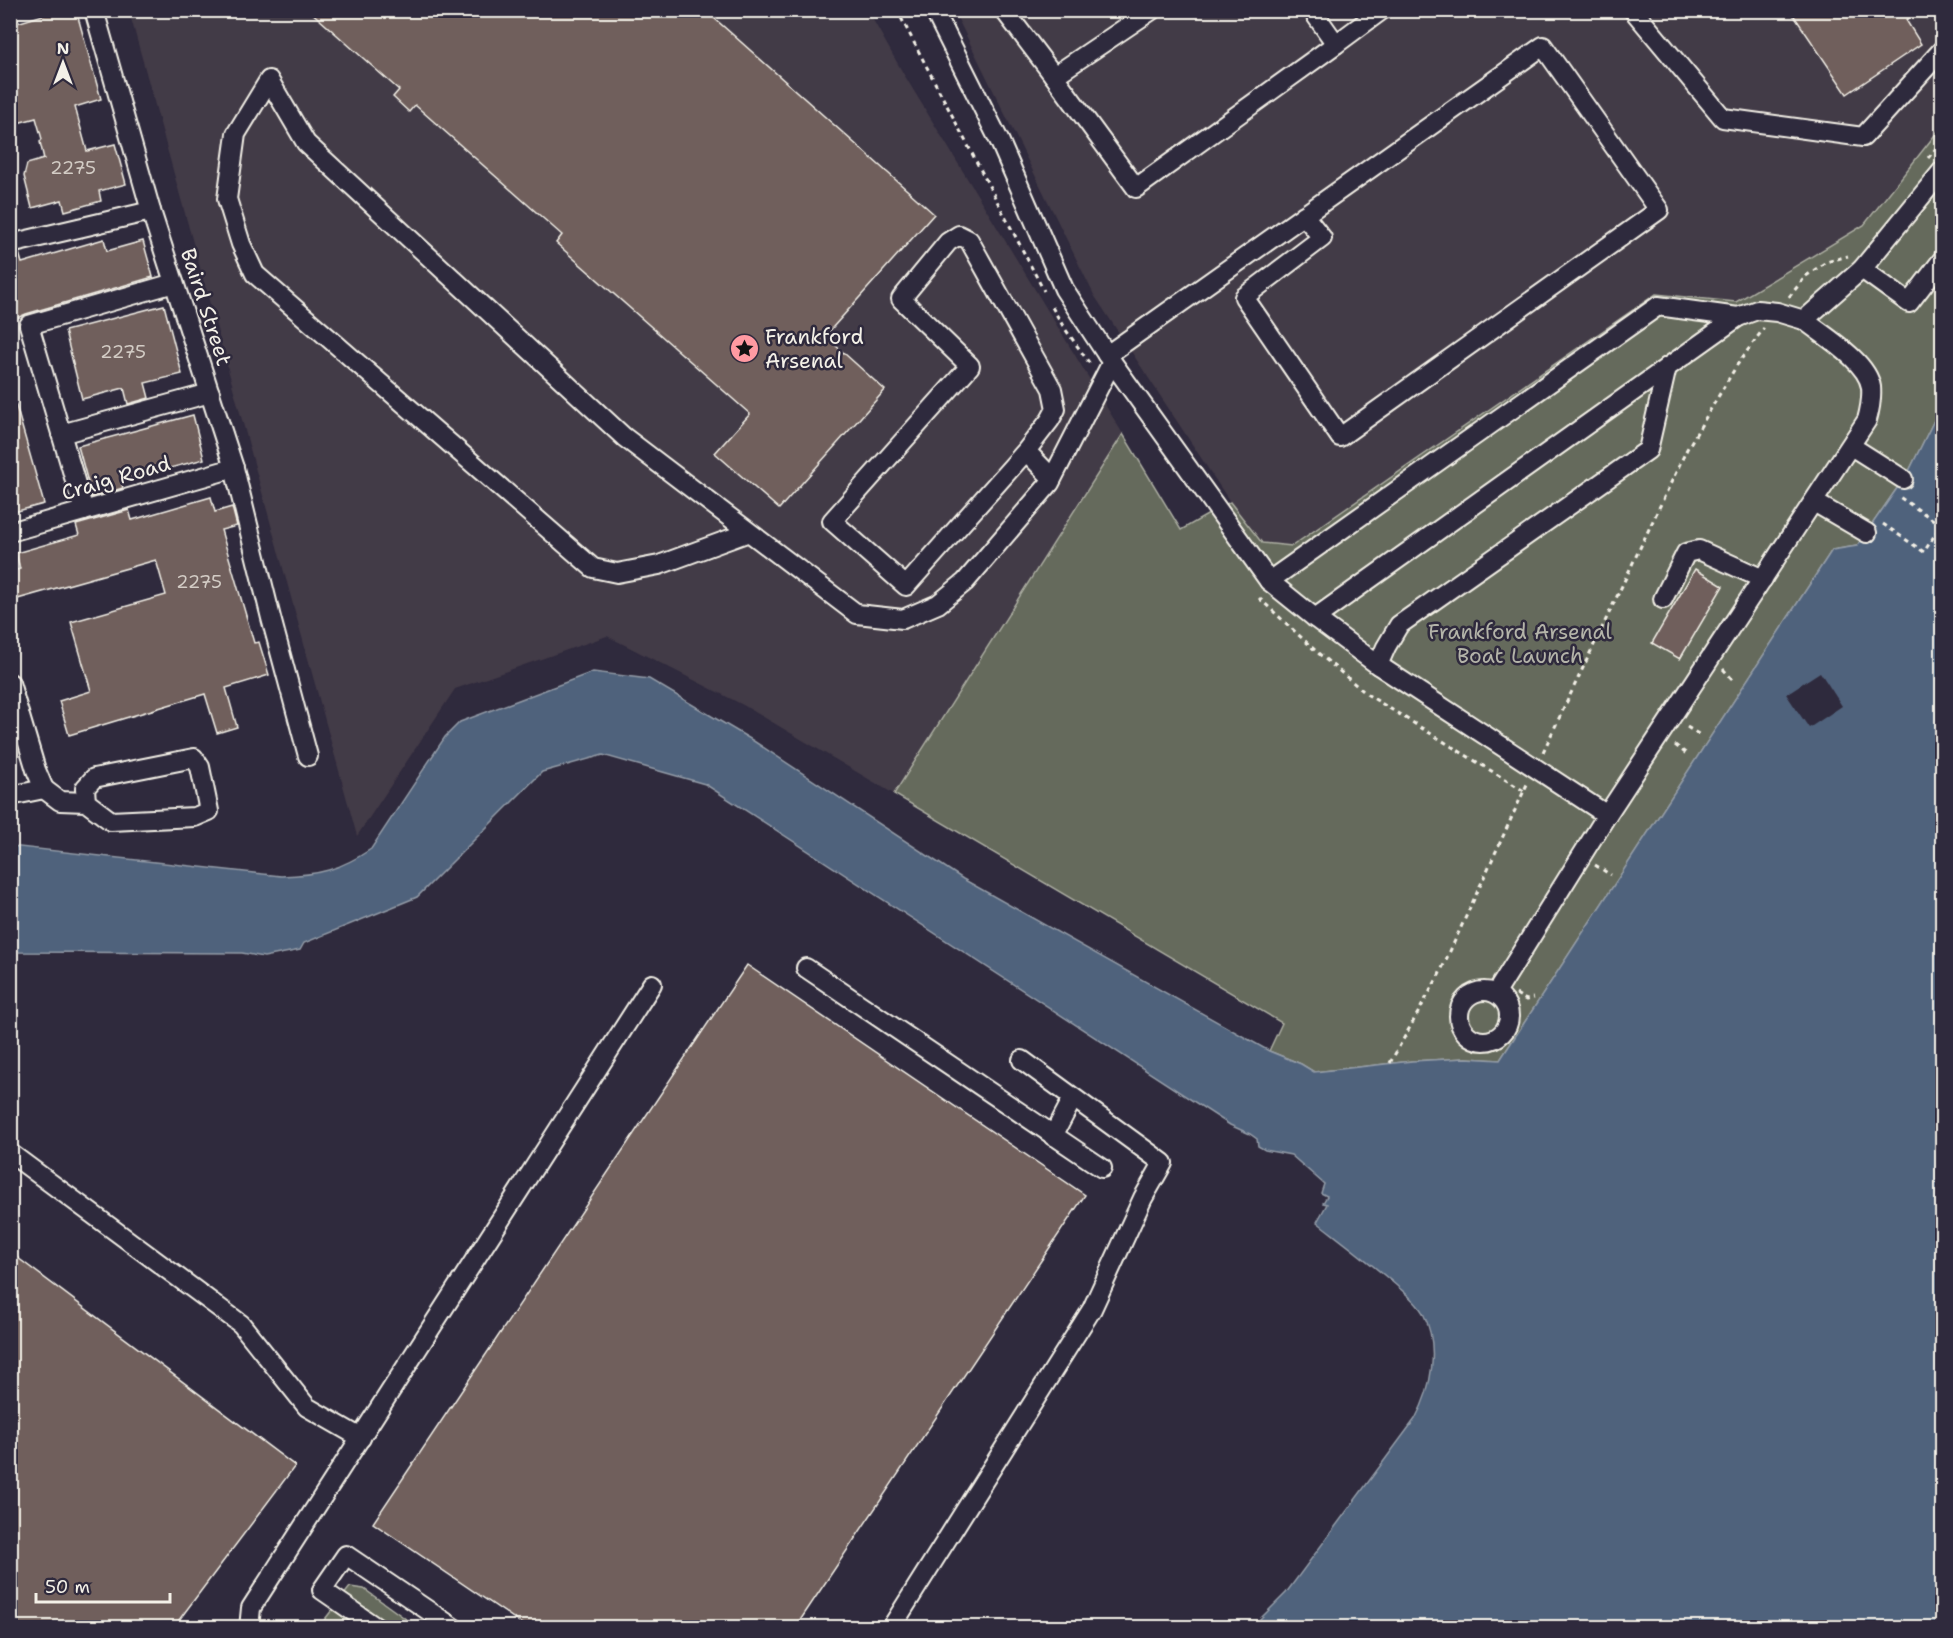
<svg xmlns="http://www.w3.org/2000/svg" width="1953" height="1638" font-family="'Shantell Sans',sans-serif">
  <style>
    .built { fill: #423a46 }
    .green { fill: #656a5c; stroke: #acaea2; stroke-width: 1.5 }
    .water { fill: #50627b; stroke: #929ba7; stroke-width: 1.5 }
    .pier { fill: #2f2a3d }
    .building { fill: #6f5e5c; stroke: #f4f1e8; stroke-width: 1.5 }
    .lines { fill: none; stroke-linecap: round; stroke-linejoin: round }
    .minor-casing { stroke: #f4f1e8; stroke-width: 22 }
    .path { stroke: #f4f1e8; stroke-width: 3; stroke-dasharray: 4.5 4.5; stroke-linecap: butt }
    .minor { stroke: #2f2a3d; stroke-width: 18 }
    .labels { text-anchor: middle; stroke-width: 5; stroke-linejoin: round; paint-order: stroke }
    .number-label { font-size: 18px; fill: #d3ccc5 }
    .street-label { font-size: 21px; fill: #f4f1e8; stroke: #2f2a3d }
    .poi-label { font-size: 21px; fill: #f4f1e8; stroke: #2f2a3d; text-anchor: start }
    .park-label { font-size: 21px; fill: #b4b4a9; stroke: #2f2a3d }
  </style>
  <rect width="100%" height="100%" fill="#2f2a3d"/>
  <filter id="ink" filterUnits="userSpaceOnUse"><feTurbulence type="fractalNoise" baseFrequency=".0167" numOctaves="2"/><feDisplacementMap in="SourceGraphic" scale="12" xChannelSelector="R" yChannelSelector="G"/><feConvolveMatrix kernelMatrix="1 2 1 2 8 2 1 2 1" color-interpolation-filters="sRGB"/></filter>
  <g filter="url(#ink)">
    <!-- built -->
    <g class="built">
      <path d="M129,11H868L903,73L1123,434L894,794L743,705L607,636L455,689L357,836Z"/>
      <path d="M954,11H1942V126L1864,225L1736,302L1656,294L1292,546L1262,543L1230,502L1094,295Z"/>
    </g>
    <!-- green -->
    <g class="green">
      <path d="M1942,126V404L1909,471L1857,546L1832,550L1500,1060L1466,1058L1412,1061L1314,1072L1301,1064L1269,1051L1282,1023L894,794L1123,434L1181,530L1230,502L1262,543L1292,546L1656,294L1736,302L1864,225Z"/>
      <path d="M350,1587L364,1589L417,1627L318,1628Z"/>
    </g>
    <!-- water -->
    <path class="water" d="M1942,404V1627H1252L1286,1593L1415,1419C1432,1388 1440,1346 1423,1313C1417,1302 1406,1294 1397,1286C1372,1264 1344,1243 1317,1222L1327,1204L1323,1203L1327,1196L1321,1193L1324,1184L1291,1155L1265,1150L1258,1146L1257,1139L1250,1134L1230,1125L705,784L603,755L542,772L417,897L304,943L300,950L264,957L242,953L11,952V846L281,876C319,875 340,870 371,849L445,737L460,722L593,672L649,679L752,740L963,879L1269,1051L1301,1064L1314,1072L1412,1061L1466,1058L1500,1060L1832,550L1857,546L1909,471Z"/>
    <!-- pier -->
    <path class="pier" d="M1820,672L1842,706L1809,728L1786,694Z"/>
    <!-- building -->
    <g class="building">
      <path d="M60,10H76L101,99L75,107L87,151L115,144L126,184L99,191L101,201L65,211L62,200L32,208L24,176L27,164L44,159L40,142L42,139L36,118L10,125V25Z"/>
      <path d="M309,10H705L934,214L825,336L885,390L779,509L715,453L750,414L556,243L562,235L415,105L409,112L393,97L399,90Z"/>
      <path d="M1790,10H1920L1906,20L1921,44L1847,94Z"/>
      <path d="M104,239L107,251L143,241L153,277L26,314L10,321V255L19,253L22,263Z"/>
      <path d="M164,305L182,374L145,383L149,398L128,404L124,388L82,399L65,331Z"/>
      <path d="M15,402L44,504L10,513V403Z"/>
      <path d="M193,415L204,459L121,481L123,488L92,497L78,446Z"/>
      <path d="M211,497L215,512L232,507L237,526L221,530L254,643L259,642L269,675L226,688L237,727L217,733L205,694L69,735L59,701L91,691L71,622L166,595L156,560L14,600L10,589V572L20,569L16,553L79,535L76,525L129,510L132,520Z"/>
      <path d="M1695,569L1723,586L1680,659L1652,643Z"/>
      <path d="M747,965L1085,1195L795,1628H528L373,1523Z"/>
      <path d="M10,1252L295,1466L173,1628H21L10,1619Z"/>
    </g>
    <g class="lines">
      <defs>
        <g id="minor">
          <path d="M94,10L151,211L234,468L271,618L308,756"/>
          <path d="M934,10L1000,142L1064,289L1107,355L1543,46L1659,210L1340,437L1244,297L1322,238L1304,215"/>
          <path d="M1004,10L1054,76L1152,10"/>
          <path d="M1312,10L1336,44L1382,10"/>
          <path d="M1633,10L1723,118L1863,137L1942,50"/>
          <path d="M1054,76L1136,188L1336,44"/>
          <path d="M10,244L151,211"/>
          <path d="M1862,269L1909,303L1942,260"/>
          <path d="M1107,355L1269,581L1315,618L1378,665L1607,815L1496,993"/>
          <path d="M61,434L210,393"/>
          <path d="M1851,446L1903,479"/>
          <path d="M1026,451L906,586L832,521L970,366L901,299L948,242L959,235L969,240L1052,389L1056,409L1050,420L1026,451L1052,478"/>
          <path d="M1814,502L1867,533"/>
          <path d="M84,511L29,325L174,283"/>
          <path d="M10,532L234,468"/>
          <path d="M749,532L659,565L617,573L593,568L255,274L241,244L227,199L236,134L269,80L306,143L624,437L857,614L903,619L938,604L965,582L1050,483L1112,362"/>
          <path d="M1269,581L1658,306L1738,317L1757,310L1777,312L1804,320"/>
          <path d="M1663,599L1686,553L1699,550L1763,579"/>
          <path d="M1315,618L1738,317"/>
          <path d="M1378,665L1386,647L1399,625L1648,450L1667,367"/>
          <path d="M10,683L36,770L44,789L10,796"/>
          <path d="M44,789L60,801L86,802L111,821L195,817L209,811L200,767L194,758L94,778L85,788L86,802"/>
          <path d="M1607,815L1867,420C1870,409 1872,398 1871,387C1867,361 1824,336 1804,320L1862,269L1942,171"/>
          <path d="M806,968L1102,1168"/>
          <circle cx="1484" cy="1016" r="25"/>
          <path d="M1053,1136L1073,1098"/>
          <path d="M10,1153L241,1324L307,1407L361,1438"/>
          <path d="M249,1628L251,1608L652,984"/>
          <path d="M377,1628L322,1590L346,1555L454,1628"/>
          <path d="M891,1628L1092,1309L1143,1198L1163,1163L1022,1060"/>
        </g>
      </defs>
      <!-- minor casing -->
      <use href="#minor" class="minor-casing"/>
      <!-- path -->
      <g class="path">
        <path d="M897,10L1044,291"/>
        <path d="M1928,158L1942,141"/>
        <path d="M1789,297L1806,276L1826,262L1848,256"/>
        <path d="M1052,307L1063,326L1090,364"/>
        <path d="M1883,524L1924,552L1941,525L1898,496"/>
        <path d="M1259,598L1318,653L1368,695L1524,791"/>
        <path d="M1723,669L1734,681"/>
        <path d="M1687,727L1700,735"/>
        <path d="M1675,745L1688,755"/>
        <path d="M1543,752L1687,449L1737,365L1764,328"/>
        <path d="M1595,865L1611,875"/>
        <path d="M1516,994L1526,1000L1533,998"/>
        <path d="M1390,1063L1439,975L1528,782"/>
      </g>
      <!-- minor -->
      <use href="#minor" class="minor"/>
    </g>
  </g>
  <!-- icons -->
  <defs>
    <symbol id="sight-disc" viewBox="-11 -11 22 22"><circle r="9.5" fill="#ff9aa2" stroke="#2f2a3d"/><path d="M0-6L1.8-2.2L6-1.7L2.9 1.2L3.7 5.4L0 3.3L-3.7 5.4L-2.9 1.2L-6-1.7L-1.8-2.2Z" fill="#111"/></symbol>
  </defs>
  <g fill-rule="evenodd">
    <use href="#sight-disc" x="728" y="332" width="33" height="33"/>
  </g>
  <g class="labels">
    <!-- number labels -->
    <g class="number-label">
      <text x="73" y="174">2275</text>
      <text x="123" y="358">2275</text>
      <text x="199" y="588">2275</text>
    </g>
    <!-- street labels -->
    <g class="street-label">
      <text transform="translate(206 307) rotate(72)" y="7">Baird Street</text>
      <text transform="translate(116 478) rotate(-16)" y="7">Craig Road</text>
    </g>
    <!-- poi labels -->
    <g class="poi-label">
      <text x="765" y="344">Frankford<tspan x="765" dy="24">Arsenal</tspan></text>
    </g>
    <!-- park labels -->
    <g class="park-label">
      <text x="1520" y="639">Frankford Arsenal<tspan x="1520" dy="24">Boat Launch</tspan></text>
    </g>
  </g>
  <!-- margin -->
  <rect width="1953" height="1638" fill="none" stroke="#2f2a3d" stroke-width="36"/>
  <rect x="18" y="18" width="1917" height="1602" fill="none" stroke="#f4f1e8" stroke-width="2" filter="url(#ink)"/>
  <!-- north arrow -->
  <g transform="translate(63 63)" stroke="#2f2a3d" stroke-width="4.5" paint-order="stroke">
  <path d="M0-4.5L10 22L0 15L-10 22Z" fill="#f4f1e8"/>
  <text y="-9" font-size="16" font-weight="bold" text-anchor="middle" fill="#f4f1e8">N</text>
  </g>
  <!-- scale -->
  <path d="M36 1593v9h134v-9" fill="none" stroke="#f4f1e8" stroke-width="3"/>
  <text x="45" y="1593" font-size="18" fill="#f4f1e8" stroke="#2f2a3d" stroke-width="4.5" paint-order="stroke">50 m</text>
</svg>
